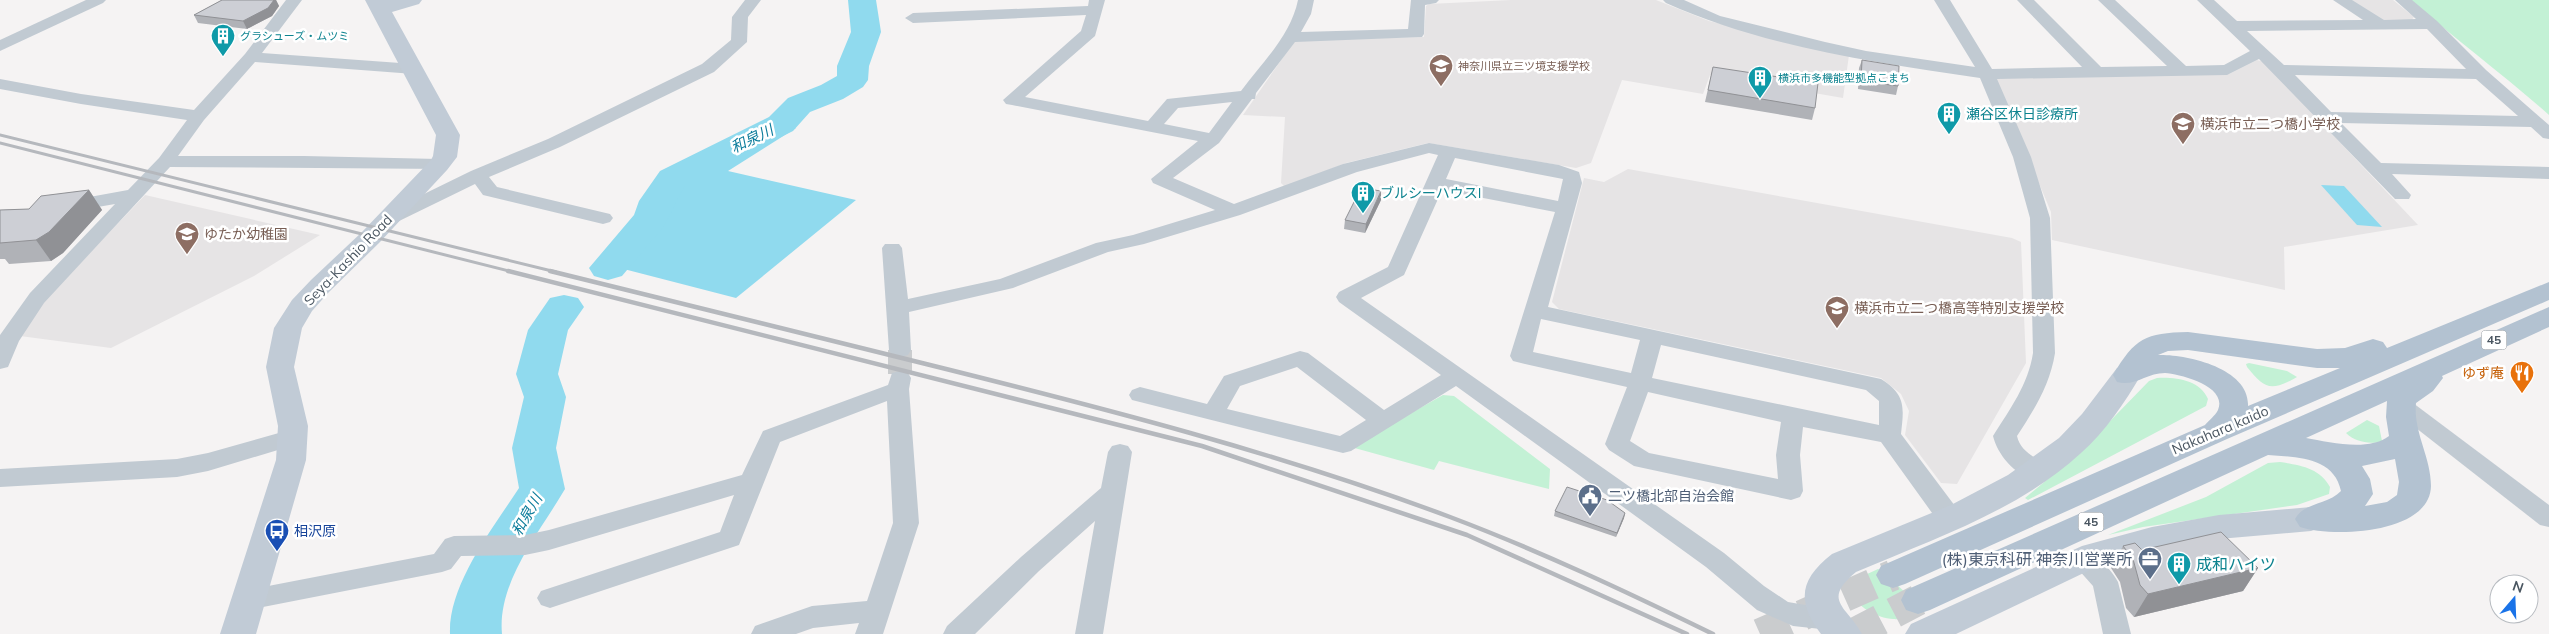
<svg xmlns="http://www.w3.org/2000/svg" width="2549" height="634" font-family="Mulish,'Noto Sans JP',sans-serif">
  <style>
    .education { fill: #e6e4e5 }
    .green { fill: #c3f1d5 }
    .water { fill: #90daee }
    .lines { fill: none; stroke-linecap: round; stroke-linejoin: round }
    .river { fill: #90daee; fill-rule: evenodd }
    .street-tunnel { stroke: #caccce; stroke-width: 24; stroke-dasharray: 24 12; stroke-linecap: butt }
    .primary-tunnel { stroke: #caccce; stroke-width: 31; stroke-dasharray: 31 15; stroke-linecap: butt }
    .street { fill: #c1cad2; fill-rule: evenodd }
    .secondary { fill: #c1cbd6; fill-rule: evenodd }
    .primary { fill: #b3c2d1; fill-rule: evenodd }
    .rail-far1 { stroke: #b5b8bd; stroke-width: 3 }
    .rail { stroke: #b5b8bd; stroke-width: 4.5 }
    .wall { fill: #b0b2b7 }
    .shaded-wall { fill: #909195 }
    .building { fill: #cdcfd5; stroke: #909195 }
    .labels { text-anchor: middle; stroke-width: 5; stroke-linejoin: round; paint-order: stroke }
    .far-culture-label { font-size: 11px; fill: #0d838f; stroke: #fff; text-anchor: start }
    .far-education-label { font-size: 11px; fill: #785e54; stroke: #fff; text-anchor: start }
    .shield { fill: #fff; stroke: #808990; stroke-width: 1 }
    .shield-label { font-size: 12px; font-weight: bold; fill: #4a5661 }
    .culture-label { font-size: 14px; fill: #0d838f; stroke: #fff; text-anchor: start }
    .education-label { font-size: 14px; fill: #785e54; stroke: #fff; text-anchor: start }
    .street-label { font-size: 14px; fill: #4a5661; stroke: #fff }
    .food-label { font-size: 14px; fill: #c56008; stroke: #fff; text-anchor: end }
    .service-label { font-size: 14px; fill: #4e5e75; stroke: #fff; text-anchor: start }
    .transit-label { font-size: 14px; fill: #164399; stroke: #fff; text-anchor: start }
    .water-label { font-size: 15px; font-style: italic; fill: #0c7c9b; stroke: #fff }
    .near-service-label { font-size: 16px; fill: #4e5e75; stroke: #fff; text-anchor: end }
    .near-culture-label { font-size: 16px; fill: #0d838f; stroke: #fff; text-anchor: start }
  </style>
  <rect width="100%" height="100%" fill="#f5f3f3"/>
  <!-- education -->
  <g class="education">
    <path d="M1511,0H1656L1709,21L1849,55L1843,98L1710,75L1703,94L1622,80L1591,163L1576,168L1428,143L1346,163L1285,187L1281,183L1285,117L1243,115L1295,40L1424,37L1426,6L1429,4Z"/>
    <path d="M2348,0H2393L2414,17L2411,21L2379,20Z"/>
    <path d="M2257,60L2264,62L2418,225L2284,247L2285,290L2052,240L2051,212L1995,78L2229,74Z"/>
    <path d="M1628,169L2012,238L2021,242L2026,363L1957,484L1941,483L1905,435L1909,411L1901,394L1881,378L1559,309L1552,302L1584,178L1604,182Z"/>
    <path d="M145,195L320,235L254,276L111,348L20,336L44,301Z"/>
  </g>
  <!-- green -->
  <g class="green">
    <path d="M2411,0H2549V115C2504,75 2456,40 2411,0Z"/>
    <path d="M2249,363L2287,371L2297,377C2270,392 2265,389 2247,367L2246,364Z"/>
    <path d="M2157,378C2176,377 2200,380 2208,399L2206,406L2028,500L2025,498L2079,453L2149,381Z"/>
    <path d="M1443,395L1454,396L1550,469L1549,489L1439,461L1434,470L1351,447Z"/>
    <path d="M2367,420L2379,426L2382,441C2371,445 2355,442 2346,433Z"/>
    <path d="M2280,462C2300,465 2320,468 2330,487L2329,494L2297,505L2143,527L2108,535L2206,497L2268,463Z"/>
    <path d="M1878,569L1883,571L1923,610C1913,615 1904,620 1893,619C1879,619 1845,603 1855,584C1859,576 1870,573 1878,569Z"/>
  </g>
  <!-- water -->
  <g class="water">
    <path d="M781,124L796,128L728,171L856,200L736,298L616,267L669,188L684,172Z"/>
    <path d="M2321,185L2344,186L2382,227L2357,225Z"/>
  </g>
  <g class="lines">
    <!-- river -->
    <g class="river">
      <path d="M848,0H876L881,32L869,66L868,80L863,87L843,99L810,112L793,131L685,185L664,226L622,276L608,280L594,276L589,268L634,215L639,201L660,171L769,117L788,98L821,85L837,76V66L851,32Z"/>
      <path d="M564,295L578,298L584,307L568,330L558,374L566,397L556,448L565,489C540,532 497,582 502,634H450C448,585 493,528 519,488L512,448L524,397L516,374L528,330L550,298Z"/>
    </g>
    <!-- street-tunnel -->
    <path class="street-tunnel" d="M900,350V378"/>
    <!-- primary-tunnel -->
    <g class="primary-tunnel">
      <path d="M1760,634L1893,575"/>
      <path d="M1853,634L1918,600"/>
    </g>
    <!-- street -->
    <g class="street">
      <path d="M86,0H106L103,3L0,51V40Z"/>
      <path d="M286,0H302L262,53L414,64L422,69L414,74L255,62L204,120L178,156H304L439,159L446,161L448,165L446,169L170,167L44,303L19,341L8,367L0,369V335L30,293L115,204L69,212L62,210L59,206L62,202L128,190L159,158L187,120L81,104L0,89V79L81,94L194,110L245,54Z"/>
      <path d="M745,0H761L748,17L747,42L714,72L560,147L489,177L497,187L610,214L613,218L610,222L603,224L483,195L475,184L395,223H381L378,219L381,215L471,171L548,139L702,64L731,40L732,17Z"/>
      <path d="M1089,0H1105L1095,36L1025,97L1148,121L1167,99L1241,91C1262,63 1291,35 1298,0H1314L1311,14L1301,32L1408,29L1411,0H1439L1436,3L1425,5L1424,34L1422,37L1295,42L1256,93L1255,99H1252L1219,143L1173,178L1234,204L1343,164L1429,143L1559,165L1579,172L1582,183L1548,307L1881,379C1906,395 1904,407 1901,434L1958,510L1962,517L1958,524L1949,526L1940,524L1881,442L1803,427L1800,455L1803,491L1800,497L1791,500L1634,466L1609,450L1605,444L1627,387L1521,363L1513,361L1510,356L1555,212L1442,190L1404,275L1361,298L1724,553L1764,586L1788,602L1840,611L1843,619L1840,627L1830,630L1793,626L1757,610L1706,567L1456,386L1351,451L1343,453L1132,400L1129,395L1132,390L1140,387L1207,404L1224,376L1300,351L1308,353L1384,410L1441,375L1339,302L1336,297L1339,292L1388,267L1438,155L1429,153L1357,172L1240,215L1144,244L1108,252L1013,288L909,312L911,350L908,355L900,357L892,355L889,350L882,248L885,244H899L902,248L908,299L1000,279L1096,243L1133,235L1215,210L1153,183L1151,179L1198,141L1012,105L1006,104L1003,100L1081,31L1086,15L913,23L905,18L913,13L1088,6ZM1232,102L1209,133L1164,124L1178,108ZM1455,158L1563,179L1558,201L1446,179ZM1541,319L1640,340L1631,373L1533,352ZM1661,345L1866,390L1879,401V425L1652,378ZM1297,367L1366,420L1340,436L1227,409L1240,386ZM1648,392L1781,422L1776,455L1778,479L1649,453L1630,441Z"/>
      <path d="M1663,0H1684L1720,16L1825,42L1866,51L1975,67L1934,0H1950L1992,69L2082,67L2017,0H2034L2101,67L2167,66L2098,0H2115L2186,66L2224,65L2250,51L2197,0H2214L2237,21L2363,20L2333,0H2352L2384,20L2416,19L2395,0H2412L2437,21L2486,70L2549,125V139L2543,138L2531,127L2341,123L2381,163L2549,167V179L2392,174L2411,195L2409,199H2395L2259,59L2227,75L1997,79L2031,157L2050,218L2055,353C2050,385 2034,410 2017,436C2021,455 2041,457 2049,472L2046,478C2022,485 1998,457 1993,436C2010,409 2028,385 2033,353L2030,218L2013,157L1980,78C1874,62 1764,47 1666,3ZM2427,29L2466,69L2284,65L2247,31ZM2295,75L2476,79L2518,116L2331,112Z"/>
      <path d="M900,371L908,373L911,378L909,389L919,523L883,634H855L859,623L813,628L796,634H751L755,626L812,606L867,601L893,523L887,401L780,442L739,545L550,608L541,605L537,598L541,591L720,532L734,495L549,550L525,555L461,556L451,569L442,572L248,610L239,607L235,600L239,593L248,590L434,554L445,539L454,536L525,535L549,530L742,475L763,431L888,385L892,373Z"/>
      <path d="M2401,397L2409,400L2549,505V527L2540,525L2393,410L2390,405L2393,400Z"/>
      <path d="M293,429L301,431L305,437L301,443L208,471L177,477L0,487V469L177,459L208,453Z"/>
      <path d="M1120,444L1128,446L1132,452L1103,634H1075L1095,521L1039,571L975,634H943L947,626L1021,557L1101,488L1108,452L1112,446Z"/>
      <path d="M2082,549C2096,554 2111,569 2118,582L2131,634H2103L2093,586L2069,559L2073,552Z"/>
    </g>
    <!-- secondary -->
    <g class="secondary">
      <path d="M365,0H422L419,4L392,12L460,135L457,157L447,170L380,242L329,292L312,311L302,328L294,367L308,426L306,460L256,634H220L276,460L278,426L266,367L274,328L292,300L311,280L362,232L431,160L433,156L436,135Z"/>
      <path d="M2127,365L2137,368L2141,375C2125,402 2105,432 2081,453C2018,511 1933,539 1856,572C1821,601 1847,606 1862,634H1821C1796,601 1800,579 1832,554L1951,505L2008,475L2059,438L2082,414L2117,368Z"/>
      <path d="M2311,507L2322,511L2327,519L2322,527L2311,531L2219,539L2152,551L2092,569L1956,634H1905L1911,624L2082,546L2152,527L2219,515Z"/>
    </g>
    <!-- primary -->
    <g class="primary">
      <path d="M2549,282V300L2227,439L1905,584L1893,588L1881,584L1876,575L1881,566L2205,425C2209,420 2215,416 2218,410C2228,386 2180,374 2165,373C2146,373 2135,387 2117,382L2113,375C2135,338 2145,333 2188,332L2317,349L2345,348L2373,339L2383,342L2387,348ZM2188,350L2317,368H2340L2248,406C2250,368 2186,354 2158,355L2168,351Z"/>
      <path d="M2549,307V327L2442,376L2443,378L2433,391L2416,403C2413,432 2431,457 2431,486C2430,534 2333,538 2300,527L2295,519C2304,502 2328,505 2341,491C2334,457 2297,457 2268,455L1930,610L1918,614L1906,610L1901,600L1906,590ZM2387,401L2386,417L2389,436C2368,452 2329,442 2306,438ZM2395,459L2399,482L2397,495L2387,502L2365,506L2373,494L2370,479L2362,466Z"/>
    </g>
    <!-- rail-far1 -->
    <g class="rail-far1">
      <path d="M0,135L556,272"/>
      <path d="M0,143L513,272"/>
    </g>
    <!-- rail -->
    <g class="rail">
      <path d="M508,271L1202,446L1467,535L1687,634"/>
      <path d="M550,271C676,302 801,333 926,364C1103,408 1279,453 1450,517C1540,551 1627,592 1713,634"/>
    </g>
  </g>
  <!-- wall -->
  <g class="wall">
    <path d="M222,0H276L279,6L272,16L247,29L198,23L194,15Z"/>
    <path d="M1862,60L1898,86L1896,95L1858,89L1859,68Z"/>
    <path d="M1713,67L1815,108L1812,120L1705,102Z"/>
    <path d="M89,190L102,210L63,253L51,261L9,264L5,259H0V210L29,209Z"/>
    <path d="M1381,200L1365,233L1344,229L1345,220Z"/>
    <path d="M1555,511L1625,513L1624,518L1616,537L1554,516Z"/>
    <path d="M2123,546L2142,550L2258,568L2243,591L2134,617L2126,608L2120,582L2111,568Z"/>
  </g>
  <!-- shaded-wall -->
  <g class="shaded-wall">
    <path d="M273,0H276L279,6L272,16L247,29L243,21Z"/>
    <path d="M89,190L102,210L63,253L51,261L36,240Z"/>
    <path d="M1381,191V200L1365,233L1366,224Z"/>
    <path d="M1625,513L1624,518L1616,537L1617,533Z"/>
    <path d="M2258,568L2243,591L2134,617L2148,594Z"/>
  </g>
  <!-- building -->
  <g class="building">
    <path d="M222,0H274L268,8L243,21L194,15Z"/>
    <path d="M1862,60L1899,66L1898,86L1861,81Z"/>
    <path d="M1713,67L1818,83L1815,108L1708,90Z"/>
    <path d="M1361,188L1381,191L1366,224L1345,220Z"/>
    <path d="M89,190L49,232L36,240L0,243V210L29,209L41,196Z"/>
    <path d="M1567,487L1607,500L1625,513L1617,533L1555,511Z"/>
    <path d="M2221,532L2258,568L2148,594L2140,585L2133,559L2123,546L2135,543L2142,550Z"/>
  </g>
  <!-- icons -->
  <defs>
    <symbol id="building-pin" viewBox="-11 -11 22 30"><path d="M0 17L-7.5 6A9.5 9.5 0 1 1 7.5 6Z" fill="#0f9aa8" stroke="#fff"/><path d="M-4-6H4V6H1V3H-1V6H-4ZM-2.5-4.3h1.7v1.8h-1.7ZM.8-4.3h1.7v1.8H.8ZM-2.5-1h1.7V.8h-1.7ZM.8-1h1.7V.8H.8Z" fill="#fff"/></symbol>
    <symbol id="school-pin" viewBox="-11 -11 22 30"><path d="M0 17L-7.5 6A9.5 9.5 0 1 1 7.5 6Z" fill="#8d6e63" stroke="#fff"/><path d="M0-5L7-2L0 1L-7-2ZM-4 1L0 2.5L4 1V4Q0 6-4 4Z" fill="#fff"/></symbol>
    <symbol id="restaurant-pin" viewBox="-11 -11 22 30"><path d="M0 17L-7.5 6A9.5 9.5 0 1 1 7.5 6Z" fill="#e8710a" stroke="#fff"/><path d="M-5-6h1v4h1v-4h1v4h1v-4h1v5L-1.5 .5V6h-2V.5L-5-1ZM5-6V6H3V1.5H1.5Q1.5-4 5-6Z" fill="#fff"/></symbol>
    <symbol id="civic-pin" viewBox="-11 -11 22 30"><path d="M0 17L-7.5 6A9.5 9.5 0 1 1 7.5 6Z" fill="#5c6f8a" stroke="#fff"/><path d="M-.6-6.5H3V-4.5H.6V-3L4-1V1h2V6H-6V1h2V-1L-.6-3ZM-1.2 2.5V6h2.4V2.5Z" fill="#fff"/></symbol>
    <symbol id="bus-pin" viewBox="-11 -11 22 30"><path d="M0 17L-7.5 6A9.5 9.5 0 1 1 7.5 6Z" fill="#1a4fb4" stroke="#fff"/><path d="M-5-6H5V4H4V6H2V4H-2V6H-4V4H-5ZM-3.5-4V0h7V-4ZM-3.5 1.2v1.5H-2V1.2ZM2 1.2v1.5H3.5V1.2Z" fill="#fff"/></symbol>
    <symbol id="office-pin" viewBox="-11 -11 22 30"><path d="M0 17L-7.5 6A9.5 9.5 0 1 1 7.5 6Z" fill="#5c6f8a" stroke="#fff"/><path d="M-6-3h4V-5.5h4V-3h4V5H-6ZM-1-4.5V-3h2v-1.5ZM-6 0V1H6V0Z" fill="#fff"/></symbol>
  </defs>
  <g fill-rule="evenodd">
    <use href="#building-pin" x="209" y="22" width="28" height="38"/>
    <use href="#school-pin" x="1427" y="52" width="28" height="38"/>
    <use href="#building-pin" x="1746" y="64" width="28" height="38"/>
    <use href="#building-pin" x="1935" y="100" width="28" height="38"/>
    <use href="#school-pin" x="2169" y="110" width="28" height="38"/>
    <use href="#building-pin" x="1349" y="179" width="28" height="38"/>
    <use href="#school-pin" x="173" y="220" width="28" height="38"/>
    <use href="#school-pin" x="1823" y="294" width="28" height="38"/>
    <use href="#restaurant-pin" x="2508" y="359" width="28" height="38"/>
    <use href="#civic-pin" x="1576" y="482" width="28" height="38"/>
    <use href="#bus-pin" x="263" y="517" width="28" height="38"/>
    <use href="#office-pin" x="2136" y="545" width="28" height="38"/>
    <use href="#building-pin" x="2165" y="550" width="28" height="38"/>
  </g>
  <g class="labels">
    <!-- far-culture labels -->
    <g class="far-culture-label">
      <text x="240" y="40">グラシューズ・ムツミ</text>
      <text x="1778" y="82">横浜市多機能型拠点こまち</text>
    </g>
    <!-- far-education labels -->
    <g class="far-education-label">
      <text x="1458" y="70">神奈川県立三ツ境支援学校</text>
    </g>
    <!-- shield labels -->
    <g class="shield">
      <rect x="2481.5" y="330.5" width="25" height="19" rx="4"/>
      <rect x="2078.5" y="512.5" width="25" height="19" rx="4"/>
    </g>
    <g class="shield-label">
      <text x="2494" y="344">45</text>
      <text x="2091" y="526">45</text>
    </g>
    <!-- culture labels -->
    <g class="culture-label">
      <text x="1966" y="119">瀬谷区休日診療所</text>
      <text x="1380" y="198">ブルシーハウスI</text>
    </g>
    <!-- education labels -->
    <g class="education-label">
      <text x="2200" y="129">横浜市立二つ橋小学校</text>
      <text x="204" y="239">ゆたか幼稚園</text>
      <text x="1854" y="313">横浜市立二つ橋高等特別支援学校</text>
    </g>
    <!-- street labels -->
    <g class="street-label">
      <text transform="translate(348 260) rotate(-46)" y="5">Seya-Kashio Road</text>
      <text transform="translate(2220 430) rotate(-23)" y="5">Nakahara kaido</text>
    </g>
    <!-- food labels -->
    <g class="food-label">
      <text x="2504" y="378">ゆず庵</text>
    </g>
    <!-- service labels -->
    <g class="service-label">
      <text x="1608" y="501">二ツ橋北部自治会館</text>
    </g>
    <!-- transit labels -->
    <g class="transit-label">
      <text x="294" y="536">相沢原</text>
    </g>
    <!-- water labels -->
    <g class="water-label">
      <text transform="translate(752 139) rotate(-26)" y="5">和泉川</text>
      <text transform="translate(527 515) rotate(-60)" y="5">和泉川</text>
    </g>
    <!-- near-service labels -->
    <g class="near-service-label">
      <text x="2132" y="565">(株)東京科研 神奈川営業所</text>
    </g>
    <!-- near-culture labels -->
    <g class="near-culture-label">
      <text x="2196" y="570">成和ハイツ</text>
    </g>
  </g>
  <!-- north arrow -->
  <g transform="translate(2514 599) rotate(19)"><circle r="24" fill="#ffffff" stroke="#b7bbc0"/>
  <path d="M0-4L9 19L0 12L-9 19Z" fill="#1a73e8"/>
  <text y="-8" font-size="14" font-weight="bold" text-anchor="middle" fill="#4a5661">N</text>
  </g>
</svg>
